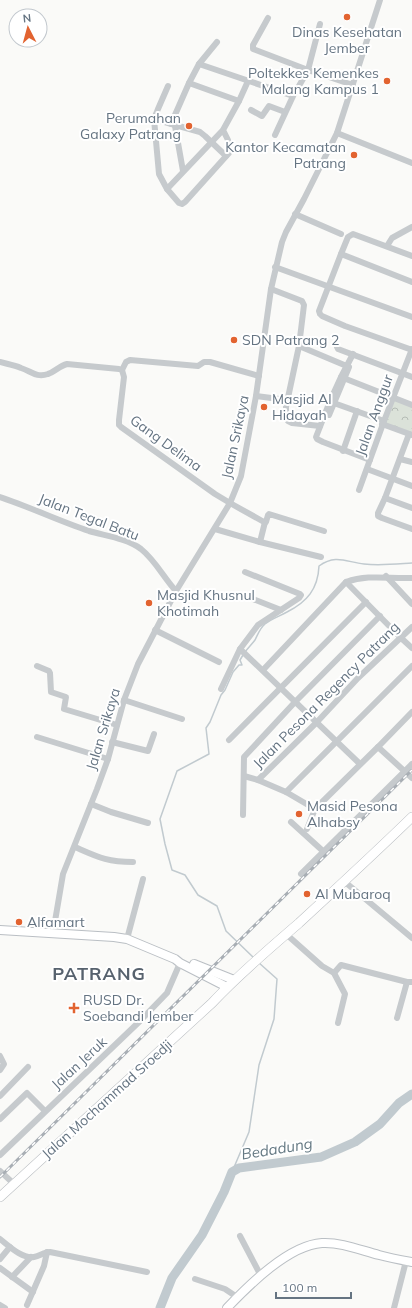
<svg xmlns="http://www.w3.org/2000/svg" width="412" height="1308" font-family="Mulish,sans-serif">
  <style>
    .forest { fill: url(#forest-crowns) }
    .lines { fill: none; stroke-linecap: round; stroke-linejoin: round }
    .stream { stroke: #c1cacf; stroke-width: 1.5 }
    .river { stroke: #c1cacf; stroke-width: 9 }
    .secondary-casing { stroke: #babfc4; stroke-width: 10 }
    .primary-casing { stroke: #b9bdc1; stroke-width: 10 }
    .minor { stroke: #c6cacd; stroke-width: 6 }
    .secondary { stroke: #fff; stroke-width: 8 }
    .primary { stroke: #fff; stroke-width: 9 }
    .rail-casing { stroke: #a8aeb4; stroke-width: 3 }
    .rail { stroke: #fff; stroke-width: 1.5; stroke-dasharray: 4.5; stroke-linecap: butt }
    .poi-dot { fill: #e26330; stroke: #fff; stroke-width: 1.5 }
    .labels { text-anchor: middle; stroke-width: 4; stroke-linejoin: round; paint-order: stroke }
    .poi-label { font-size: 14px; fill: #657482; stroke: #fff; text-anchor: start }
    .street-label { font-size: 14px; fill: #657482; stroke: #fff }
    .water-label { font-size: 15px; font-style: italic; fill: #657983; stroke: #fff }
    .district-label { font-size: 18px; font-weight: bold; letter-spacing: 1px; fill: #57626e; stroke: #fff }
  </style>
  <defs>
    <pattern id="forest-crowns" width="20" height="18" patternUnits="userSpaceOnUse"><rect width="20" height="18" fill="#dbe2d9"/><path d="M2 6a3 3 0 1 1 6 0M12 15a3 3 0 1 1 6 0" fill="none" stroke="#b5bcb5"/></pattern>
  </defs>
  <rect width="100%" height="100%" fill="#fafaf8"/>
  <!-- forest -->
  <path class="forest" d="M393,397L412,406V434L383,424Z"/>
  <g class="lines">
    <!-- stream -->
    <g class="stream">
      <path d="M245,652C248,648 252,644 255,640C258,634 260,628 265,624C271,619 280,616 287,612C307,602 318,589 319,566C336,554 346,562 364,564C379,566 397,564 412,563"/>
      <path d="M243,655L240,660L242,665H239L233,672L225,690L221,695L210,722L206,728L209,754L177,771L160,819L165,844L172,870L185,875L198,895L217,906L226,931L254,958"/>
      <path d="M232,1172L249,1132L259,1065L274,1019L277,979L258,962"/>
    </g>
    <!-- river -->
    <path class="river" d="M160,1308L172,1278L202,1235L224,1192L232,1172L239,1168L321,1157L355,1142L380,1124L399,1103L412,1094"/>
    <defs>
      <g id="secondary">
        <path d="M0,930L114,937L127,939L175,959L180,963L227,987"/>
        <path d="M194,964L234,980"/>
        <path d="M227,1308C249,1285 289,1245 322,1243C341,1242 360,1250 379,1255C390,1258 401,1260 412,1262"/>
      </g>
      <path id="primary" d="M0,1197L212,1003C239,974 269,949 299,923C337,888 375,853 412,817"/>
    </defs>
    <!-- secondary casing -->
    <use href="#secondary" class="secondary-casing"/>
    <!-- primary casing -->
    <use href="#primary" class="primary-casing"/>
    <!-- minor -->
    <g class="minor">
      <path d="M268,18L253,45V49L308,70L320,24"/>
      <path d="M217,42L199,64L290,95L295,93L308,70L353,85"/>
      <path d="M189,83L239,101"/>
      <path d="M251,110L262,116L269,106L285,112"/>
      <path d="M154,119L200,132L205,136L226,156"/>
      <path d="M171,124L189,83L199,64"/>
      <path d="M175,126L183,171"/>
      <path d="M223,130L228,140L229,153L185,202L182,204L179,203L167,189L223,130L239,101L248,81"/>
      <path d="M337,133L412,163"/>
      <path d="M275,135L294,94"/>
      <path d="M167,189L159,174L154,119L158,109L168,86"/>
      <path d="M295,214L341,234"/>
      <path d="M387,246L392,238L412,227"/>
      <path d="M341,254L348,237L353,234L412,256"/>
      <path d="M275,267L412,317"/>
      <path d="M412,282L341,254L319,311L320,314L322,316L345,326L412,350"/>
      <path d="M271,289L302,301L304,305L299,346L286,407V418L288,421L292,423L320,426"/>
      <path d="M299,346L349,367L329,415"/>
      <path d="M337,347L338,349L412,377"/>
      <path d="M353,354L341,377L330,401L316,437L317,439L323,442L370,460"/>
      <path d="M0,362C7,364 14,365 21,368C31,371 36,378 48,374C55,372 59,366 67,364L119,369L122,370L124,377L119,420V425L121,427L215,494L230,503L264,522H266L268,515L269,514L324,531"/>
      <path d="M122,370L126,362L130,360L198,366L204,362H210L259,376"/>
      <path d="M341,377L412,405"/>
      <path d="M256,396L287,400"/>
      <path d="M331,402L384,421"/>
      <path d="M382,424L412,435"/>
      <path d="M409,434L385,498L378,513V516L382,518L412,529"/>
      <path d="M343,451L357,411"/>
      <path d="M400,459L412,462"/>
      <path d="M367,469L412,486"/>
      <path d="M359,490L384,421L412,349"/>
      <path d="M0,497C30,507 59,521 89,531C106,536 126,538 141,549C155,560 164,578 176,591"/>
      <path d="M385,498L412,508"/>
      <path d="M215,529L260,542L321,557"/>
      <path d="M260,542L265,522"/>
      <path d="M386,576L412,604"/>
      <path d="M346,582C369,574 388,579 412,578"/>
      <path d="M248,597L281,610"/>
      <path d="M155,630L219,662"/>
      <path d="M240,649L360,764"/>
      <path d="M37,666L49,671L50,673L51,692L66,697L64,709L117,725"/>
      <path d="M263,670L346,582L400,637L412,648"/>
      <path d="M221,689L240,649L258,625L299,598L301,595L300,594L245,572"/>
      <path d="M124,700L182,719"/>
      <path d="M37,737L108,759"/>
      <path d="M229,740L366,602"/>
      <path d="M112,742L148,751L154,734"/>
      <path d="M378,747L412,778"/>
      <path d="M244,776L258,780L286,792L315,809"/>
      <path d="M258,780L317,722L358,678L412,627"/>
      <path d="M286,792L412,666"/>
      <path d="M91,804L111,812L148,823"/>
      <path d="M243,815L244,757L295,702L380,616"/>
      <path d="M291,822L324,852"/>
      <path d="M307,829L315,809L378,747L412,712"/>
      <path d="M75,847C98,857 107,862 133,862"/>
      <path d="M301,874L412,764"/>
      <path d="M345,882L412,938"/>
      <path d="M53,933L63,874L97,789L108,759L124,700L138,664L176,591L230,503L241,476L256,396L271,289L282,242L286,232L304,199L337,133L380,0"/>
      <path d="M286,934L322,966L334,973L345,994L338,1023"/>
      <path d="M127,939L143,879"/>
      <path d="M334,973L341,965L407,982H412"/>
      <path d="M397,1018L407,982"/>
      <path d="M0,1056L4,1064L0,1070"/>
      <path d="M0,1096L28,1067"/>
      <path d="M0,1119L27,1093L45,1111"/>
      <path d="M0,1155L140,1021L167,993L180,963"/>
      <path d="M0,1171L14,1184"/>
      <path d="M240,1236L261,1276"/>
      <path d="M0,1239C9,1246 22,1259 34,1257C40,1256 44,1252 50,1252L147,1272"/>
      <path d="M0,1259L10,1247"/>
      <path d="M0,1268L33,1292"/>
      <path d="M12,1277L31,1257"/>
      <path d="M195,1279L225,1289L237,1297"/>
      <path d="M0,1305L5,1308"/>
      <path d="M27,1305L44,1266L47,1252"/>
      <path d="M394,1308L406,1261"/>
    </g>
    <!-- secondary -->
    <use href="#secondary" class="secondary"/>
    <!-- primary -->
    <use href="#primary" class="primary"/>
    <defs>
      <path id="rail" d="M0,1177L412,770"/>
    </defs>
    <!-- rail casing -->
    <use href="#rail" class="rail-casing"/>
    <!-- rail -->
    <use href="#rail" class="rail"/>
  </g>
  <!-- markers -->
  <g class="poi-dot">
    <circle cx="347" cy="17" r="4"/>
    <circle cx="387" cy="81" r="4"/>
    <circle cx="189" cy="126" r="4"/>
    <circle cx="354" cy="155" r="4"/>
    <circle cx="234" cy="340" r="4"/>
    <circle cx="264" cy="407" r="4"/>
    <circle cx="149" cy="603" r="4"/>
    <circle cx="299" cy="814" r="4"/>
    <circle cx="307" cy="894" r="4"/>
    <circle cx="19" cy="922" r="4"/>
    <path d="M72 1002h4v4h4v4h-4v4h-4v-4h-4v-4h4z"/>
  </g>
  <g class="labels">
    <!-- poi labels -->
    <g class="poi-label">
      <text x="347" y="37" text-anchor="middle">Dinas Kesehatan<tspan x="347" dy="16">Jember</tspan></text>
      <text x="379" y="78" text-anchor="end">Poltekkes Kemenkes<tspan x="379" dy="16">Malang Kampus 1</tspan></text>
      <text x="181" y="123" text-anchor="end">Perumahan<tspan x="181" dy="16">Galaxy Patrang</tspan></text>
      <text x="346" y="152" text-anchor="end">Kantor Kecamatan<tspan x="346" dy="16">Patrang</tspan></text>
      <text x="242" y="345">SDN Patrang 2</text>
      <text x="272" y="404">Masjid Al<tspan x="272" dy="16">Hidayah</tspan></text>
      <text x="157" y="600">Masjid Khusnul<tspan x="157" dy="16">Khotimah</tspan></text>
      <text x="307" y="811">Masid Pesona<tspan x="307" dy="16">Alhabsy</tspan></text>
      <text x="315" y="899">Al Mubaroq</text>
      <text x="27" y="927">Alfamart</text>
      <text x="83" y="1005">RUSD Dr.<tspan x="83" dy="16">Soebandi Jember</tspan></text>
    </g>
    <!-- street labels -->
    <g class="street-label">
      <text transform="translate(374 415) rotate(-70)" y="5">Jalan Anggur</text>
      <text transform="translate(235 437) rotate(-78)" y="5">Jalan Srikaya</text>
      <text transform="translate(166 443) rotate(36)" y="5">Gang Delima</text>
      <text transform="translate(89 517) rotate(21)" y="5">Jalan Tegal Batu</text>
      <text transform="translate(326 695) rotate(-45)" y="5">Jalan Pesona Regency Patrang</text>
      <text transform="translate(103 729) rotate(-73)" y="5">Jalan Srikaya</text>
      <text transform="translate(79 1063) rotate(-43)" y="5">Jalan Jeruk</text>
      <text transform="translate(107 1099) rotate(-42)" y="5">Jalan Mochammad Sroedji</text>
    </g>
    <!-- water labels -->
    <g class="water-label">
      <text transform="translate(277 1149) rotate(-9)" y="5">Bedadung</text>
    </g>
    <!-- district labels -->
    <g class="district-label">
      <text x="99" y="980">PATRANG</text>
    </g>
  </g>
  <!-- north arrow -->
  <g transform="translate(28 28) rotate(354)"><circle r="19" fill="#ffffff" stroke="#c1c7cd"/>
  <path d="M0-3L7 15L0 10L-7 15Z" fill="#e26330"/>
  <text y="-6" font-size="11" font-weight="bold" text-anchor="middle" fill="#657482">N</text>
  </g>
  <!-- scale -->
  <path d="M276 1292v6h75v-6" fill="none" stroke="#657482" stroke-width="2"/>
  <text x="282" y="1292" font-size="12" fill="#657482" stroke="#ffffff" stroke-width="3" paint-order="stroke">100 m</text>
</svg>
